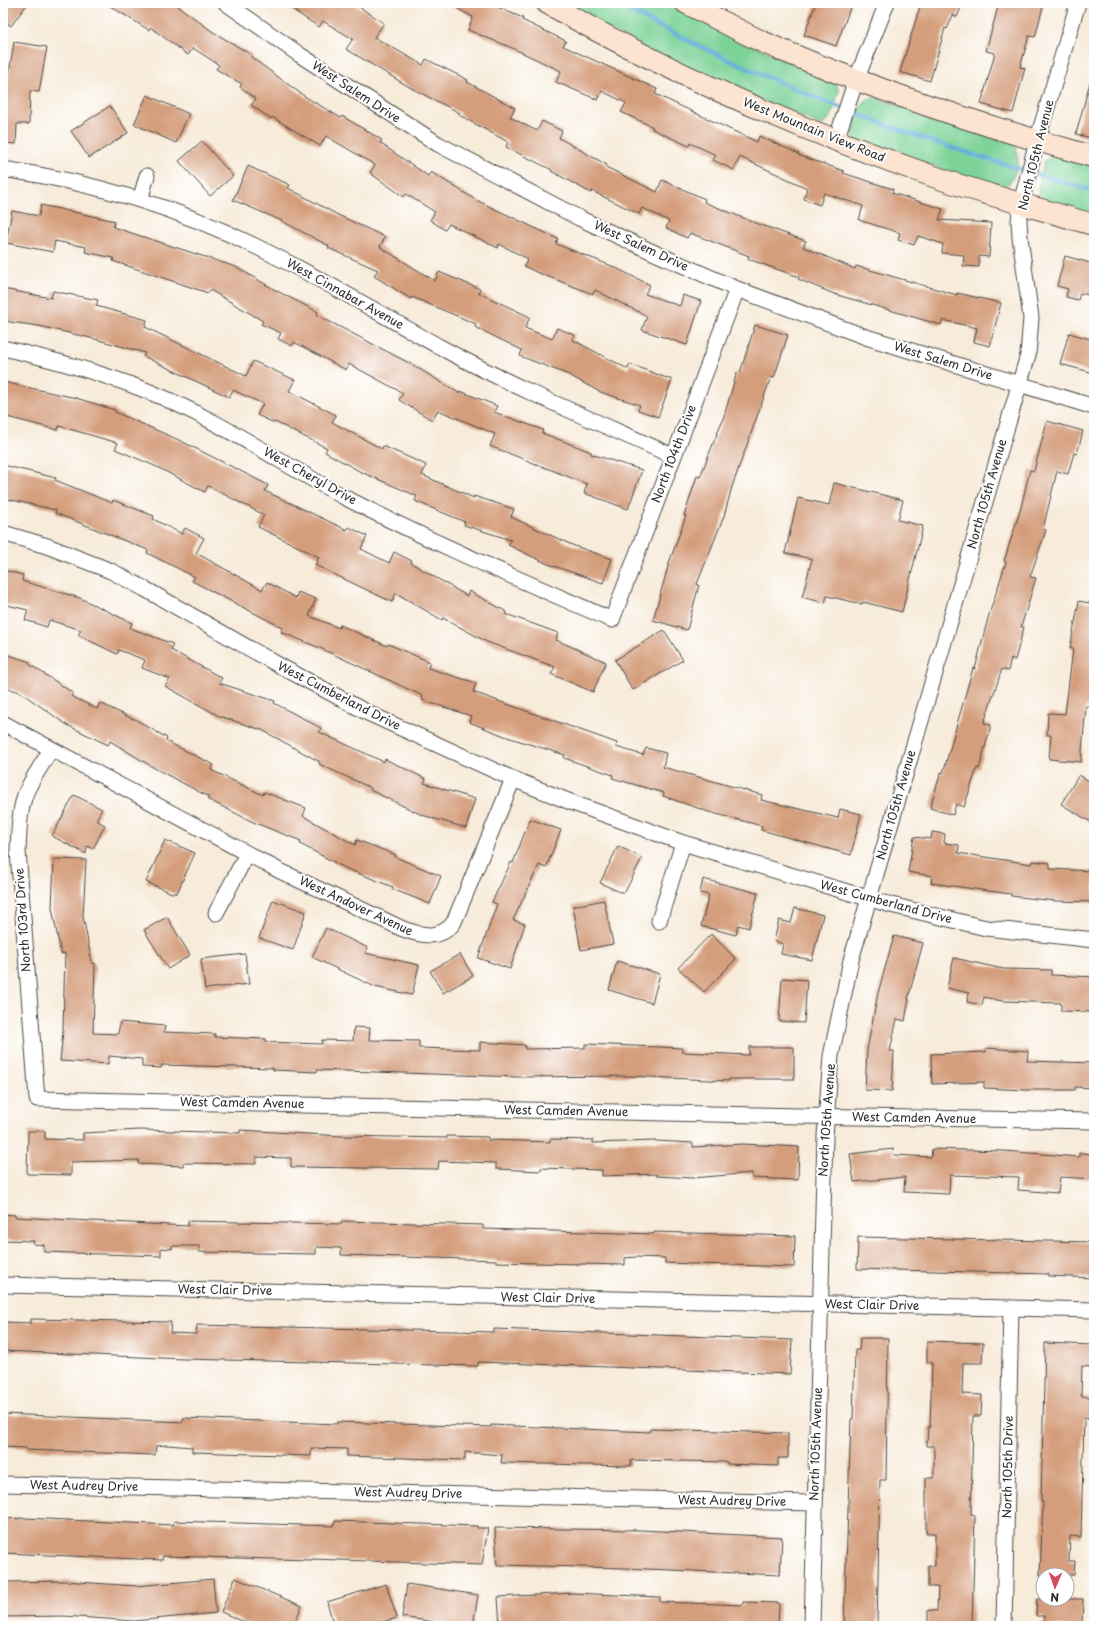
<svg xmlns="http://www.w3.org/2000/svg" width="1097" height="1629" font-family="'Playpen Sans',sans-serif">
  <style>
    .green { fill: #7dd397; stroke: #547f61 }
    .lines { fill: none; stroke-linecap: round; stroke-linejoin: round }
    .stream { stroke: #66aedd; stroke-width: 4.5 }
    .building { fill: #d49d7b }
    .street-casing { stroke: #4a4845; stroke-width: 17 }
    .secondary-casing { stroke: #4a4845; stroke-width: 23 }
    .street { stroke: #fff; stroke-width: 15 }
    .secondary { stroke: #fde4d0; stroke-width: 21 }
    .labels { text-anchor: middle; stroke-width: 4; stroke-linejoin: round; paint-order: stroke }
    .street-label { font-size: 12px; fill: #2b2b2b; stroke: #fff }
  </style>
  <rect width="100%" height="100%" fill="#fff"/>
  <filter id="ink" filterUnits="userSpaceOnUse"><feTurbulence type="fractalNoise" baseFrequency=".025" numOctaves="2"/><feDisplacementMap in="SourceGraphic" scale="8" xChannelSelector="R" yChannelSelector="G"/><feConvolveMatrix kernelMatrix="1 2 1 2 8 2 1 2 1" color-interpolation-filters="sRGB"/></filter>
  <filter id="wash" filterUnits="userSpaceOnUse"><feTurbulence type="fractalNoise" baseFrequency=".012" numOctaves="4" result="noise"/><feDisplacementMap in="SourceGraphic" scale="16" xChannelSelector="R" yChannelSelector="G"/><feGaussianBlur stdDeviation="0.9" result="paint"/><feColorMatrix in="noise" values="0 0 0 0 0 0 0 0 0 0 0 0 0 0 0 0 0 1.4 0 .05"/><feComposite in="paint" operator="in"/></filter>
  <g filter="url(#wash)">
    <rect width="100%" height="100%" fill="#f7ebd9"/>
    <!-- green -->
    <g class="green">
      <path d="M559,3H666L732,36L834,81L839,90L831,117L822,125L683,68Z"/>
      <path d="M873,97L1014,144C1023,158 1016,181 1002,189L855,140C848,127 858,101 873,97Z"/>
      <path d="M1051,157H1059L1094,166V218L1043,201L1038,191L1044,161Z"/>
    </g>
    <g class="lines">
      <!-- stream -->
      <path class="stream" d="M615,3C713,56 815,100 920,137C977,157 1036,174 1094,191"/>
    </g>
    <g id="blocks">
      <!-- building -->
      <g class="building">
        <path d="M3,3H28L11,26L3,20Z"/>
        <path d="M105,3H174L213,32L252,55L251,57L304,96L341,118L342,116L382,140L380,143L428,176L431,172L476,200L558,239L556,244L612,266L650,285L645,294L680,306L683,295L701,301L687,345L642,330L647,316L595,290L593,294L536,272L524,266L528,259L499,244L498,248L449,224L445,230L430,220L435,212L406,194L404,197L370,173L375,165L326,136L320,146L272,117L271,119L251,105L256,99L240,87L242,84L216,69L219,65L193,48L188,55L150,27L149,30Z"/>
        <path d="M282,3H353L384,23L374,37L423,65L426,59L468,80L467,82L515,108L510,117L537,131L542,121L562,131L559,138L607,165L606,167L657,192L662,180L705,199L704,202L753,222L806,241L803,247L855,269L856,266L957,295V293L1001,303L990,346L974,342L977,328L943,320L941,325L834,294L798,279L799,277L748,259L749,256L690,233L687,238L666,228L669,221L642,208L639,214L592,191L591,193L551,171L552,170L506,147L508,142L459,115L460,113L411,88L346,49L353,39L323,21L319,27Z"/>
        <path d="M447,3H488L523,18L522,20L566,41L563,46L657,89L655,94L757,142L759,136L799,154L798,155L844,171L843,173L893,189L892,193L943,209L939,220L991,223L989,257L979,256V267L963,266L964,255L942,253L943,244L918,236L914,245L898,240L900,233L859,220L863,206L824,193L820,205L804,199L807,188L740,157L734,170L713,160L716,155L690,143L689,146L652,129L653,127L621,112L626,103L602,91L598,100L556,82L561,71L510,47L468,30L473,17Z"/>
        <path d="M816,3H852L836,46L804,35Z"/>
        <path d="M921,3H963L957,17L953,15L947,29L945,28L930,81L900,72Z"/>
        <path d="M999,3H1044L1035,37L1029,36L1020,67L1025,68L1013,113L981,104L995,53L986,51Z"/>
        <path d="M14,42L47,47L39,92L30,91L29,124H17L16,144L3,143V99H5Z"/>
        <path d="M1090,82H1094V139L1076,134Z"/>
        <path d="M147,95L189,114L176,143L134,124Z"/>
        <path d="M110,106L128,133L89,158L71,131Z"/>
        <path d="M202,141L233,176L210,196L179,161Z"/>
        <path d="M248,166L290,185L288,188L336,214L385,237L380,247L435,281L439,272L480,289L479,293L530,317L525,328L552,339L557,328L575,335L573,340L628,369L630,364L672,380L658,417L638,410L640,405L600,392L569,375L520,356L522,350L475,327L476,324L412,297L411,299L374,276L378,270L328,248L329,246L280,220L233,200Z"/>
        <path d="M41,205L115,221L113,227L236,267L277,291L318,312L317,315L411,364L459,393L460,391L497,406L494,412L543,430L542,433L591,452V454L642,470L628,509L584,493L587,484L490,446L495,434L438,410L432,420L399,400L403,393L349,364L346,370L294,342L292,346L278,339L281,333L261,324L263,321L210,290L208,293L113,261L114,258L85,252L86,247L55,241L53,252L6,243L12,211L39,216Z"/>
        <path d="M1065,256L1094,264V296L1080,293L1078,300L1066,297L1068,289L1057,286Z"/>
        <path d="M3,289L51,298L53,291L98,300L96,306L147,320L145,327L246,376L253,361L295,380L289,391L336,415L332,422L382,449L383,446L426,465L422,475L474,498V496L514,509L511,517L572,545L612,559L603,583L548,564L508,545L511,540L464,525L465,522L415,501L417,496L361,472L325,452L327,448L275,422L274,423L257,415L263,404L233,390L229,397L143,356L145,353L95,339L39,326L3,321Z"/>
        <path d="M755,325L788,335L774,378L771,377L732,487L724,516L697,584L699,585L687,630L653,620L669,563L686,516H684L697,476L700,477L724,416L737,372L740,373Z"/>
        <path d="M1069,333L1094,340V373L1060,364Z"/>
        <path d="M3,382L76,398L115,410V412L181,441L268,485L265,491L347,530L349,527L367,536L361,549L389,563L394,552L412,561L411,563L467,596L469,591L507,612L506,614L558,633L556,640L606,662L593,692L551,674L555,667L487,642L443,618L442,620L396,593L392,602L315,565L319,557L258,527L264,515L208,486L205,492L157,467L115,449L118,443L59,426L58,430L3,416Z"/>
        <path d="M1047,421L1083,431L1077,454L1074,453L1068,474L1057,471L1043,529L1046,530L1030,577L1036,578L1021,627H1024L1015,660L1011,658L1008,671L1002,669L984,723L991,725L979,769L977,768L964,807L956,804L953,815L930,808L941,772L943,773L973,668L975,669L988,618L1006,562L1004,561L1020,511L1030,470L1034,471Z"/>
        <path d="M3,465L56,478L55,480L112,503L113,500L154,516L153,519L182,534L185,528L204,538L196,553L241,578L262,590L267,582L296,598L298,592L316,599L309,616L339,628L340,625L387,646L388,644L430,662L428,668L476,683L473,692L617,743L616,747L643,755L646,748L666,753L663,767L762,795L761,800L838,818L840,809L861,814L851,855L761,830L762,826L709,812L663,796L664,793L612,778L613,775L564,758L565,755L507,737L469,722L471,716L422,700L423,696L320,648L281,632L283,628L192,581L195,577L147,553L148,550L55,513L56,510L3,498Z"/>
        <path d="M834,483L903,500L898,520L923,526L902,612L863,602L862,604L827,596L825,603L802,597L812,559L785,553L798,498L829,505Z"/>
        <path d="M3,570L23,575L22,581L80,598L132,623L130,628L173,644L171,650L222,678L219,683L275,701L274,703L321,728L319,732L384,762L385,759L426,779L424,783L475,799L466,828L422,815L370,790L371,788L319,764L320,762L262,730L219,716L165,686L170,679L142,668L145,660L119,650L117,654L78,635L81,630L49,620L47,627L25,620L28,610L3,604Z"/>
        <path d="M1079,601L1094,604V707L1086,706L1081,762L1049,759L1051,735H1047L1048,713L1065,714L1073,649L1070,648Z"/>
        <path d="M664,630L683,660L633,690L615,660Z"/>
        <path d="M3,653L30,662L29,664L73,693L71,696L97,709L100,703L133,719V718L167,738L166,741L214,765L211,770L263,795L264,792L306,808L303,816L355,845L357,840L396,855L395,857L441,876L430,904L392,889L393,887L345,868L300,844L301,841L253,822L207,799L209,797L156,769L110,741L108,745L67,725L20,692L3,687Z"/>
        <path d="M1079,775L1094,784V824L1061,804Z"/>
        <path d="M74,795L102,809L96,820L105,825L93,849L87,846L86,854L52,836Z"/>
        <path d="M530,819L561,830L546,868L539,865L513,920L525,924L510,969L478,958L497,904L492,902L511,862L513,863Z"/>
        <path d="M932,832L945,834L944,843L959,845L958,853L1031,864L1032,861L1050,863V869L1094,871V902L1055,901L1011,896V894L931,883L932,876L908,872L914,837L931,839Z"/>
        <path d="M165,840L195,853L177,893H172L146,882Z"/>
        <path d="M618,846L642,858L625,892H620L600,883Z"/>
        <path d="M54,859L86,860L83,916L92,963H95L93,1033L118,1034L120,1022L165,1026L164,1032L215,1034V1037L266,1039V1042L322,1044V1040L353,1041L354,1027L370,1028L369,1040L419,1041V1048L480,1050V1042L525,1045V1049L585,1048V1044L682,1048V1052L749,1055V1047H794V1079H729V1081L630,1076L518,1077L317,1070V1072L273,1070V1068L162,1065L161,1068L142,1067V1059L109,1056L108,1064L60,1061L63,1031L65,953L61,954L52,908Z"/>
        <path d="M703,879L758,893L749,928L738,925L736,935L701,926L709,895L700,893Z"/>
        <path d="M273,900L306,912L293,950L259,938Z"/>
        <path d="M604,900L613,944L581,950L573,906Z"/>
        <path d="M795,908L823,915L812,960L781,954L783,944L774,941L779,920L791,923Z"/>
        <path d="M167,917L190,955L168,969L144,930Z"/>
        <path d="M326,928L368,948L365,953L419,965L412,995L375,987L312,957Z"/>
        <path d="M711,934L736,959L704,992L678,968Z"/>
        <path d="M894,936L923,943L908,999H909L905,1021L897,1019L890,1051H894L892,1091L865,1090L867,1050L878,993Z"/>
        <path d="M245,954L249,984L205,989L201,959Z"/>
        <path d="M460,954L473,976L443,993L430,971Z"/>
        <path d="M954,958L1003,969L1051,970V975L1094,977V1012L1061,1011V1003L1002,1001L984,997L982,1005L967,1002L969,993L947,988Z"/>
        <path d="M617,961L660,974L652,1003L609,990Z"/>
        <path d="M782,978L807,980L804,1023L779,1021Z"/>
        <path d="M986,1048L1028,1051L1027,1061L1094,1063V1088L1075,1087V1090H1025L984,1088V1082L932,1084L931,1054L986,1052Z"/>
        <path d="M140,1130L240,1133V1130L342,1136L447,1138V1136L488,1137V1140L550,1142V1139L593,1140V1143L656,1141L693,1143V1147L743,1144L799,1147L798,1180L752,1178V1173L692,1178L656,1176L657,1174L602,1176V1170L541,1168V1171L496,1169V1163L439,1161L438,1169L291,1167V1158L256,1157V1164L183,1163V1166L138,1164L139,1160L71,1162V1175L27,1174L28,1131H45V1139L83,1140V1133Z"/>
        <path d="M893,1149L894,1155L931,1157L932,1149L1004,1151L1079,1157V1153L1094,1154V1179L1060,1177L1058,1193L1018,1190L1019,1177L950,1175L949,1194L904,1192L905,1177L854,1182L850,1154Z"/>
        <path d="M3,1214L15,1215V1217L188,1226V1221L342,1224V1221L483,1225V1229L654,1234V1232L795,1236L794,1267L665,1263V1258L636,1257L625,1258V1265L496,1262V1260L341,1255V1248L316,1247V1254L199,1252V1246H172V1249L161,1248V1256L44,1252V1245L33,1244L34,1241L3,1240Z"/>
        <path d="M858,1237L1094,1242V1278L1049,1276V1274L857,1269Z"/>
        <path d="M31,1319L171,1322L170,1333L196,1334L197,1325L494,1332V1329L792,1340L790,1374L478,1362V1366L184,1359L3,1351V1322L31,1323Z"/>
        <path d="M860,1338H888L886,1480H880L877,1626H844L851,1419H853L855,1350H859Z"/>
        <path d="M927,1341L983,1343L982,1363H963L962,1394L982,1395L981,1416H973L971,1514L975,1515L972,1626L928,1624V1610L937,1611L938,1587H928V1565L935,1566V1533H926V1478H934V1446H927L928,1427H930L932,1362H927Z"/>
        <path d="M1045,1343L1092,1345L1091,1367L1082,1366L1081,1396L1090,1397L1089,1418H1084L1081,1537L1070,1536L1069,1561H1075L1074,1575H1040L1043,1502H1041Z"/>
        <path d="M3,1414L183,1422V1418L337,1424V1422L491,1427V1425L650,1432V1429L788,1433V1458H778V1466L727,1464V1462L631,1460V1466L501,1463L502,1455L465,1452V1460L347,1456V1449L311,1448V1456L192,1452V1447L167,1445L156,1446L155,1455L26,1450V1448L3,1447Z"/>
        <path d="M25,1518L173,1525L174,1521L334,1526L335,1521L477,1526V1528H488L482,1565L312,1559V1560L163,1556L162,1560L3,1553V1519Z"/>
        <path d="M495,1528L640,1530L782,1537L780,1575L627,1568L497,1565Z"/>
        <path d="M235,1578L302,1606L293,1626H254L221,1612Z"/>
        <path d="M213,1579L216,1613L134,1621L64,1616L3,1617V1582L64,1581L136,1586Z"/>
        <path d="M386,1584L397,1618L368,1626H334L327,1602Z"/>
        <path d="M407,1584L478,1595L473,1626H459L402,1617Z"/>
        <path d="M573,1593L660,1597V1602L743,1605V1602L779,1603L778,1626H500L498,1597Z"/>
        <path d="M1037,1599H1083L1082,1626H1044V1616H1036Z"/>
      </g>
    </g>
  </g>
  <g filter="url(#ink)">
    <use href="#blocks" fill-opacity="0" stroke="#4a4845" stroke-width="1"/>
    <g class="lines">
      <defs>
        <g id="street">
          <path d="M226,3L300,55L438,144L579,218L657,254L737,289L866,337L1094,407"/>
          <path d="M836,140L856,80L887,3"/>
          <path d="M3,169C92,182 179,208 259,248C321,278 380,314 440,347C515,388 595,421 673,456"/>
          <path d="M140,200L147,176"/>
          <path d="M3,348C51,359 99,372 145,390C216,418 279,462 346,498C433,543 523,581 612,620L737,289"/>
          <path d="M3,533L47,546L111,571L145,589L282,667L370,714L513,779L573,803L683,843L891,905L986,928L1094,940"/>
          <path d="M3,723L280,871L403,929C422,936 441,940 454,922L513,779"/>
          <path d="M51,749C43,764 31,779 25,795C19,813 19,832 18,851L37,1099L799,1116L1094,1121"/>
          <path d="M216,913L247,854"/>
          <path d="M659,921L683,843"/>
          <path d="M3,1285L1094,1310"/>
          <path d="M3,1484L814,1503"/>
          <path d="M812,1626L825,1136L831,1056L851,960L1028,355L1031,318L1020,237L1019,221L1021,203L1037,141L1078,3"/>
          <path d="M1004,1626L1011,1308"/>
        </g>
        <g id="secondary">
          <path d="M547,3C670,74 801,130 935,177C987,195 1041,209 1094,225"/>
          <path d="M686,3C717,18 747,36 779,49C881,92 987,127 1094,157"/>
        </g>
      </defs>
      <!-- street casing -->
      <use href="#street" class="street-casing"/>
      <!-- secondary casing -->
      <use href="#secondary" class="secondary-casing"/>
      <!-- street -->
      <use href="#street" class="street"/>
      <!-- secondary -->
      <use href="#secondary" class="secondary"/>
    </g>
  </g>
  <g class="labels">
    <!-- street labels -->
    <g class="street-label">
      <text transform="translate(356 92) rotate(33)" y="4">West Salem Drive</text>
      <text transform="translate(814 130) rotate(22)" y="4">West Mountain View Road</text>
      <text transform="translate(1036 155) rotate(-76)" y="4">North 105th Avenue</text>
      <text transform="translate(641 246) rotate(25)" y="4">West Salem Drive</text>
      <text transform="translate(345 294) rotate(29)" y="4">West Cinnabar Avenue</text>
      <text transform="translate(943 361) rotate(17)" y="4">West Salem Drive</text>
      <text transform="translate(674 454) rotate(-69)" y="4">North 104th Drive</text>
      <text transform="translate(310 476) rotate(29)" y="4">West Cheryl Drive</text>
      <text transform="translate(987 494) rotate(-74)" y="4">North 105th Avenue</text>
      <text transform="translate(339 696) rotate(27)" y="4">West Cumberland Drive</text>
      <text transform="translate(896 805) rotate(-74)" y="4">North 105th Avenue</text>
      <text transform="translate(886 902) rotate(15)" y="4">West Cumberland Drive</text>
      <text transform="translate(356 906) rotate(25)" y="4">West Andover Avenue</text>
      <text transform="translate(23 920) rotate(-94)" y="4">North 103rd Drive</text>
      <text transform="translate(242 1103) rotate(1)" y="4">West Camden Avenue</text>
      <text transform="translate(566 1111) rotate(1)" y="4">West Camden Avenue</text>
      <text transform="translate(914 1118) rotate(1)" y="4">West Camden Avenue</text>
      <text transform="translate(827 1120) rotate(-86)" y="4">North 105th Avenue</text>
      <text transform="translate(225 1290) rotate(1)" y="4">West Clair Drive</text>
      <text transform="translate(548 1298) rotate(1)" y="4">West Clair Drive</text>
      <text transform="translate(872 1305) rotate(1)" y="4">West Clair Drive</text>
      <text transform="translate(816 1444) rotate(-88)" y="4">North 105th Avenue</text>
      <text transform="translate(1008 1467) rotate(-89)" y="4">North 105th Drive</text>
      <text transform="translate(84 1486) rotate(1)" y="4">West Audrey Drive</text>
      <text transform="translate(408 1493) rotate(1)" y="4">West Audrey Drive</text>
      <text transform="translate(732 1501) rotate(1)" y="4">West Audrey Drive</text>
    </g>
  </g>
  <!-- margin -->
  <rect width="1097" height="1629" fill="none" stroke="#fff" stroke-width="16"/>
  <!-- north arrow -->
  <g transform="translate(1055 1587) rotate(182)"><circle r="19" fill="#ffffff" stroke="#aaaaaa"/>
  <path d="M0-3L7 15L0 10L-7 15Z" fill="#d1495b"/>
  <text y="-6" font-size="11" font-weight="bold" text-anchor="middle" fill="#2b2b2b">N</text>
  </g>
</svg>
